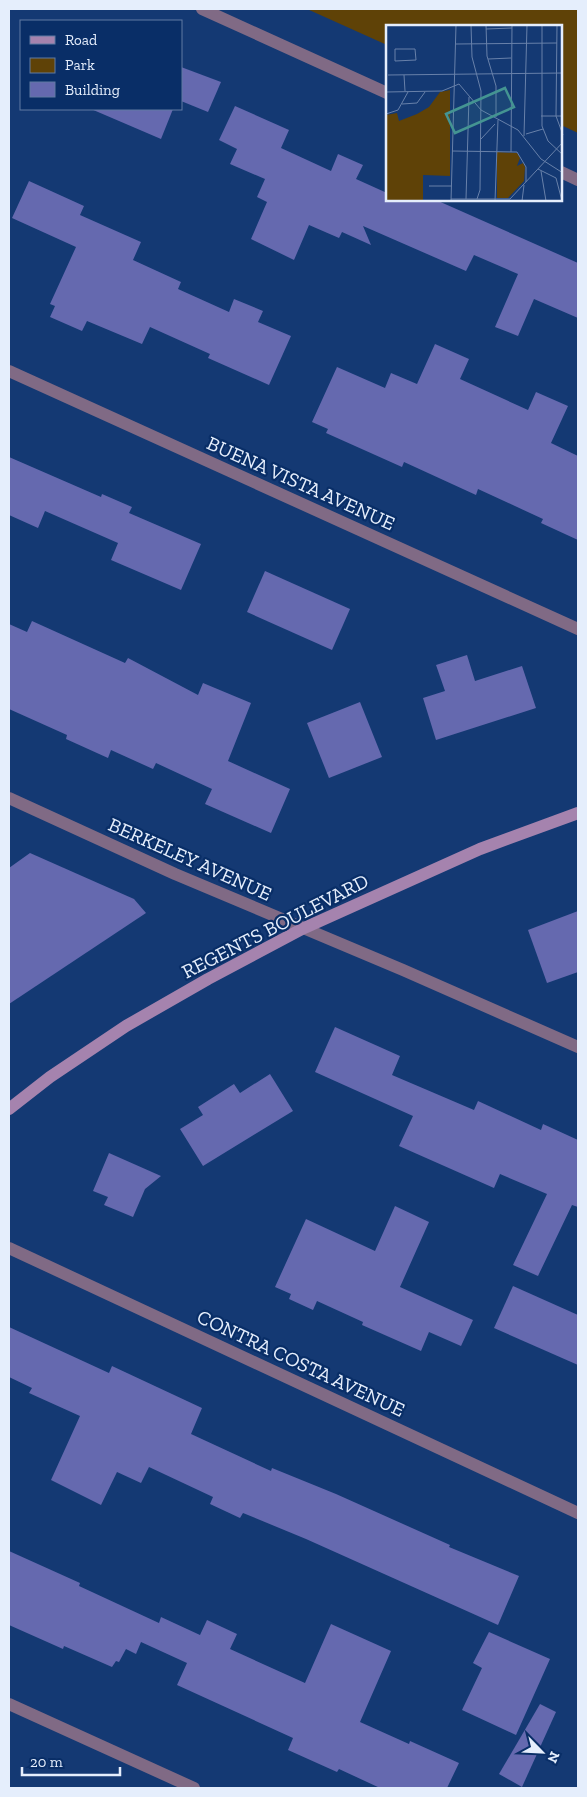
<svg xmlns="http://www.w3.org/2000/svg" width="587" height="1797" font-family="'Zilla Slab',serif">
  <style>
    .green { fill: #5f4207 }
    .building { fill: #6569af }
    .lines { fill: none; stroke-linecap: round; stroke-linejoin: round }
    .minor { stroke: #806a85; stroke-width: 12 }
    .tertiary { stroke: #806a85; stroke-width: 12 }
    .secondary { stroke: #a583ae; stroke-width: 12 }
    .labels { text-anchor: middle; stroke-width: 4.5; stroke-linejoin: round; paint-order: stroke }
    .street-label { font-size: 20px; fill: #e5eefc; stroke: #092e67 }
    .inset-road { fill: none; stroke: #6881aa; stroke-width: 1 }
    .view { fill: #449492; fill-opacity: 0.15; stroke: #449492; stroke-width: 2.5 }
    .inset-edge { fill: none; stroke: #e5eefc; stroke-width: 2.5 }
  </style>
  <rect width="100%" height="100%" fill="#143973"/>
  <!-- green -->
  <path class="green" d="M307,9H578V133L561,125V26H387V45Z"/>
  <!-- building -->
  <g class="building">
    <path d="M181,67L221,82L208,112L181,101Z"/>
    <path d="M235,106L289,130L281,148L331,171L338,154L363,165L356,179L387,193V200H436L578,263V318L534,299L518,336L495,327L518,274L474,255L466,271L363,226L371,245L342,232L339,238L309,225L294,260L251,239L267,202L257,197L265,179L230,164L237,149L219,140Z"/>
    <path d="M91,109H173L161,139Z"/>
    <path d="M29,181L84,206L80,215L141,242L133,260L181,282L178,289L229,312L234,299L263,311L258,322L291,336L269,385L208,358L210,354L150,327L142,344L87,321L82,331L50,317L55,306L50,304L76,247L12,218Z"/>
    <path d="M435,344L469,359L460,379L528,410L536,392L568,406L551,443L578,456V540L541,523L543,519L478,489L476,495L404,462L402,467L326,433L328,429L312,422L337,367L385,388L391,373L417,384Z"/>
    <path d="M9,457L101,497L102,494L132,507L129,513L201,544L181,590L111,560L118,543L45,511L38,528L9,515Z"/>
    <path d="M265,571L350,609L332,650L247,612Z"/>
    <path d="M32,621L125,663L128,658L198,695L203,683L251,703L228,761L290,789L271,833L205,804L212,789L156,763L153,769L111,750L108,758L66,739L67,735L9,709V624L27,632Z"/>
    <path d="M467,655L475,681L522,666L536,708L436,740L423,698L445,691L436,665Z"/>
    <path d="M360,702L382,757L329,778L307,723Z"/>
    <path d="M30,853L134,899L146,913L9,1004V868Z"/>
    <path d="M578,911V972L547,983L528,930Z"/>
    <path d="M335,1027L400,1056L392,1075L474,1110L478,1101L541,1130L543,1124L578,1140V1207L572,1205L538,1276L513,1265L547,1194L500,1174L494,1188L399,1146L413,1116L315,1072Z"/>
    <path d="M270,1074L293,1111L203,1166L180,1129L203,1115L198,1107L234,1084L240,1093Z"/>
    <path d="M109,1153L161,1176L145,1189L133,1217L104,1205L108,1197L93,1191Z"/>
    <path d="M395,1206L429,1222L400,1287L473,1320L461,1346L429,1332L421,1351L362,1325L363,1322L317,1301L313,1310L289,1299L291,1294L275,1287L306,1219L375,1251Z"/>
    <path d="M513,1286L578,1315V1365L494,1328Z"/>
    <path d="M9,1327L109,1373L112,1366L202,1408L191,1434L271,1471L272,1468L336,1494L450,1545L449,1547L519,1576L498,1625L306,1539L243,1513L240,1518L210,1504L213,1497L149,1467L141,1483L117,1472L101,1505L51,1480L80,1416L29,1393L32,1388L9,1377Z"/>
    <path d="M9,1551L80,1583L79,1586L159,1623L161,1617L200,1635L207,1620L237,1634L230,1649L305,1683L331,1624L391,1651L360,1722L409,1744L410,1741L459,1763L447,1788H380L339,1769L337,1772L288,1750L293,1738L177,1685L187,1663L141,1642L136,1654L126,1649L119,1662L116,1661L112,1667L64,1646L63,1649L9,1625Z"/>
    <path d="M489,1632L550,1659L516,1735L462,1710L482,1668L473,1663Z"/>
    <path d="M540,1704L556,1712L522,1787L499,1774Z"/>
  </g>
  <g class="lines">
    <!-- minor -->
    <g class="minor">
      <path d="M9,371L578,629"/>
      <path d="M9,798L175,874L403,970L578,1047"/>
      <path d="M9,1248L578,1513"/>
      <path d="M9,1704L194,1788"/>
    </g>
    <!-- tertiary -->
    <g class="tertiary">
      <path d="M202,9L387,93"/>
      <path d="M561,172L578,180"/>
    </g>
    <!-- secondary -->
    <path class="secondary" d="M9,1109L50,1077L126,1026L208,979L302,929L480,849L578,813"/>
  </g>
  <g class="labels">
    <!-- street labels -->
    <g class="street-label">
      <text transform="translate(301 483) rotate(24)" y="7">BUENA VISTA AVENUE</text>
      <text transform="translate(190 859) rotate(24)" y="7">BERKELEY AVENUE</text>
      <text transform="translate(275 926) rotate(-27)" y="7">REGENTS BOULEVARD</text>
      <text transform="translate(301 1363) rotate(25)" y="7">CONTRA COSTA AVENUE</text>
    </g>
  </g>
  <!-- overview -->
  <g transform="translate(386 25)">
    <rect width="176" height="176" fill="#143973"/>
    <path d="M64,65V151L37,150V176H0V90L11,88L13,96L31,89L43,82L54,67ZM111,127L131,128L134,133L131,141L137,138L139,142L138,156L122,173H111Z" fill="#5f4207"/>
    <path class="inset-road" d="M85,0L86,32L95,66L94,165L91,174M100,0L101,31L110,61V92M156,0V101L162,116L177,130M171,0L170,91L177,110M100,4L126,3M70,19L171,18M9,24H29L30,35L9,36ZM102,34L125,33M2,50L177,48M18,50L19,66M0,67L56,66L73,59L95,85L132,105L155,134L177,148M16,79L31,78L39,67M0,89L12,85L22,67M155,91H177M140,109L157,104M138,111L141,0M95,114L109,99M66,126L131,127L140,142V157M125,127L126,0M152,144L170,153L176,176M155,146L160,176M43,161H66M65,174H124L177,117M80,174L83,72M65,176L70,0M109,176L112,95M136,176L138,160"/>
    <path class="view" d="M119,63L128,82L69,108L60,89Z"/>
    <rect width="176" height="176" class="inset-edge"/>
  </g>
  <!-- border -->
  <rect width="587" height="1797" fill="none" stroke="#e5eefc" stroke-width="20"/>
  <!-- legend -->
  <rect x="20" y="20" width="162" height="90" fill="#092e67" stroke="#617ba3"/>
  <rect x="30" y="36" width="25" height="8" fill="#a583ae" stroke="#617ba3"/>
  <text x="65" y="45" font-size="15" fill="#e5eefc">Road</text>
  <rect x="30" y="58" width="25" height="15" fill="#5f4207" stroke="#617ba3"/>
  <text x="65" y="70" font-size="15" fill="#e5eefc">Park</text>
  <rect x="30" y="82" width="25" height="15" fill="#6569af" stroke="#617ba3"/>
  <text x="65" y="95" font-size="15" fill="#e5eefc">Building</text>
  <!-- north arrow -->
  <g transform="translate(542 1752) rotate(114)" stroke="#092e67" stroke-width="4" paint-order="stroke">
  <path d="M0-4L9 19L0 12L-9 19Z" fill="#e5eefc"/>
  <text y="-8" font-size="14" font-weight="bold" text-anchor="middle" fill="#e5eefc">N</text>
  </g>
  <!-- scale -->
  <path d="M22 1767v8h98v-8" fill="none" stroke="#e5eefc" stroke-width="2.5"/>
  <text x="30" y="1767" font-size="15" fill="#e5eefc" stroke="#092e67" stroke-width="4" paint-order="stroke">20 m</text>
</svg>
